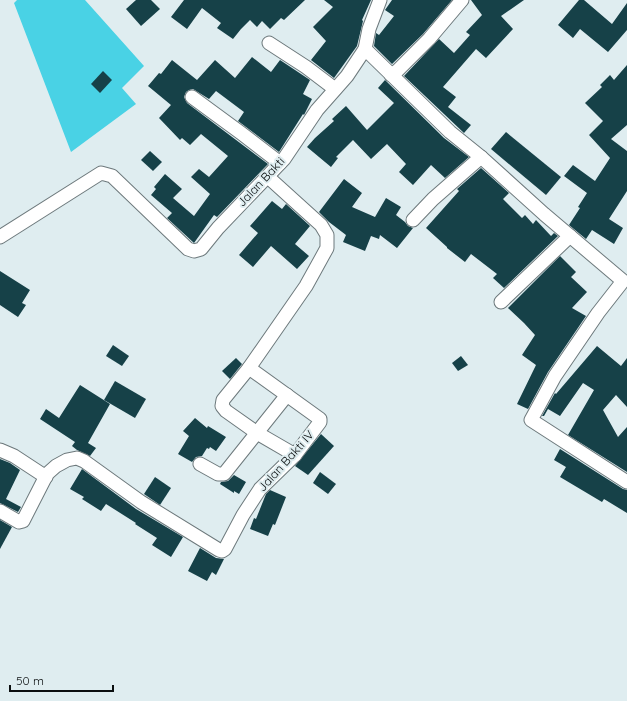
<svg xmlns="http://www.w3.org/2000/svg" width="627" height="701" font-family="Quicksand,sans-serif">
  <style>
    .green { fill: #49d2e5 }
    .building { fill: #164148 }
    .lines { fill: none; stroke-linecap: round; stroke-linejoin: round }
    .minor-casing { stroke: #6d797c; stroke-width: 15 }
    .minor { stroke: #fff; stroke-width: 13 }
    .labels { text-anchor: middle; stroke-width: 4; stroke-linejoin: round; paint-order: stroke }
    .street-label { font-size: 12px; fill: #0b0f10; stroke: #dfedf0 }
  </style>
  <rect width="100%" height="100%" fill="#dfedf0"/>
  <!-- green -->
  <path class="green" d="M17,0H85L144,66L122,88L136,104L71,152L14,3Z"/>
  <!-- building -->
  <g class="building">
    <path d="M136,0H151L160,9L141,26L126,9Z"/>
    <path d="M184,0H305L284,20L281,18L270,29L262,21L257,27L250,20L241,29L233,39L217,28L221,23L202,8L187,29L171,17Z"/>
    <path d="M324,0H371L362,20L363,21L357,46L334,78L311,60L326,41L313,27L333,7Z"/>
    <path d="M392,0H452L423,34L392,64L374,46L376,33L379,35L394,16L385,10Z"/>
    <path d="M471,0H524L501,16L513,29L486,58L476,49L443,87L456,97L448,107L471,125L464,133L404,76L439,39L454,53L470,35L466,32L482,15Z"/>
    <path d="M579,0H584L612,24L627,3V30L608,52L580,29L573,38L558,25Z"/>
    <path d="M252,57L271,72L280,60L310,80L303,94L312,99L304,115L303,114L279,152L238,121L244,112L216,91L209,99L193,89L189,90L186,92L184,97L187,103L268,164L217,217L214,215L194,243L167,218L172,213L151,195L156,189L154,187L165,174L182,189L173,198L194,216L210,194L191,177L199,169L209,177L228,156L201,134L190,145L182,138L180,140L159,118L171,105L148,86L159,73L161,74L172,60L197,80L215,60L235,78Z"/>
    <path d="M627,65V125L611,139L627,151V191L609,219L623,228L614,244L592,230L586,239L569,225L580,208L578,207L587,193L564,176L573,165L595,181L610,158L589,135L603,121L585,103L602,87L600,85L610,75L614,80Z"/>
    <path d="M103,71L112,80L100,93L91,84Z"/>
    <path d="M385,80L444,138L469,157L445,178L431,165L413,185L399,172L406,164L387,144L371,159L353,140L336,157L338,158L331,167L307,147L315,138L334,121L332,119L346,106L367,130L394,103L378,88Z"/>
    <path d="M506,132L561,177L546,195L491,149Z"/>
    <path d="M150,151L162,162L153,171L141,160Z"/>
    <path d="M481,168L509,193L503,199L522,218L525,215L533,224L536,220L551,236L554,233L558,236L504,288L493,278L497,274L471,254L465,262L447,248V247L426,228L459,191L457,189Z"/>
    <path d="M344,179L362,193L352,207L375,217L386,198L401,207L396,215L405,222L408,226L413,228L397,248L380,235L379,239L371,236L365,251L343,242L346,235L329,222L319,212Z"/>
    <path d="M272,201L282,209L286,204L310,226L295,244L309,256L297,269L271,246L253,267L239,255L258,233L250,226Z"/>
    <path d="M560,256L576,272L571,277L587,292L572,308L586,316L548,372L528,409L517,404L536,365L522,355L535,335L524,323L508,308Z"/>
    <path d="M0,271L30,290L22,303L26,305L18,317L0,305Z"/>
    <path d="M113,345L129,356L122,366L106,356Z"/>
    <path d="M597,346L621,366L627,358V407L616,395L603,410L618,437L627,427V472L568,435L594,390L583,383L560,416L548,409L544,416H542L555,393L556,394Z"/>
    <path d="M461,356L468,365L458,371L452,363Z"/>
    <path d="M236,358L242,364L230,379L222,371Z"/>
    <path d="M115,381L146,399L135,418L104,400Z"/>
    <path d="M80,385L110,404L88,443L96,448L90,456L77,450L72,446L75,442L40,419L46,409L59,418Z"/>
    <path d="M195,418L207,428L208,426L226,437L216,451L210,447L209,449L207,448L202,456L196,457L192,462L178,454L189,436L183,431Z"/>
    <path d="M321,434L334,446L308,475L295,466Z"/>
    <path d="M560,449L623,489L627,490V513L604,499L602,502L560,477L566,467L554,460Z"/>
    <path d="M0,459L10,463L20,470L6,499L21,507L18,512L0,503Z"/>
    <path d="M82,469L136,509L183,537L171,557L152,545L157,538L135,524L136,523L106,504L101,511L82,499L84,497L70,489Z"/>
    <path d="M320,472L336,484L328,494L313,483Z"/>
    <path d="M234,475L246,482L239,494L234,491V493L220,484L221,482L228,481Z"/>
    <path d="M155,477L171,488L160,505L144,494Z"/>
    <path d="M270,490L286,497L275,525L273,524L268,536L250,529L254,518L256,519L266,494Z"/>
    <path d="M0,520L12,527L0,549Z"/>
    <path d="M200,548L216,558L224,559L216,575L212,572L207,581L188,571Z"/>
  </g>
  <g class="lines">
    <defs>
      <g id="minor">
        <path d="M269,43L306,67L335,89"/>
        <path d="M365,49L450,132L481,157L544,214L623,281L598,313L555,376L531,420L627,482"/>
        <path d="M391,75L397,71L429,39L462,0"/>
        <path d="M192,97L241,133L280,163"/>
        <path d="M413,220L433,199L481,157"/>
        <path d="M0,237L101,173L112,176L188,249L194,251L201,249L218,228L284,159L317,110L347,76L365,49L369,29L380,0"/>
        <path d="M501,302L570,236"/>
        <path d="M249,368L223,400L222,406L226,411L257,433L295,455"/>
        <path d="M0,450L14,456L46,477"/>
        <path d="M200,464L218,474H224L287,395"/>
        <path d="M0,511L19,522L23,521L47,474L56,466L67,460L77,458L84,461L141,502L219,550L222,551L225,549L243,515L260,489L295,455L320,422V419L249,368L306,286L327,248V235L321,225L268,177"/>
      </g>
    </defs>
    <!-- minor casing -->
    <use href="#minor" class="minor-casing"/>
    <!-- minor -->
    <use href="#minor" class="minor"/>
  </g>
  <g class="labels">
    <!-- street labels -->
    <g class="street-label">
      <text transform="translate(261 182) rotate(-47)" y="4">Jalan Bakti</text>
      <text transform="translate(286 461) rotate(-48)" y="4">Jalan Bakti IV</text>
    </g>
  </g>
  <!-- scale -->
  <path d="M10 685v6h103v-6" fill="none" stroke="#0b0f10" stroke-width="2"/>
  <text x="16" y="685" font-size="12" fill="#0b0f10" stroke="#dfedf0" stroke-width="3" paint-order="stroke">50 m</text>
</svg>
